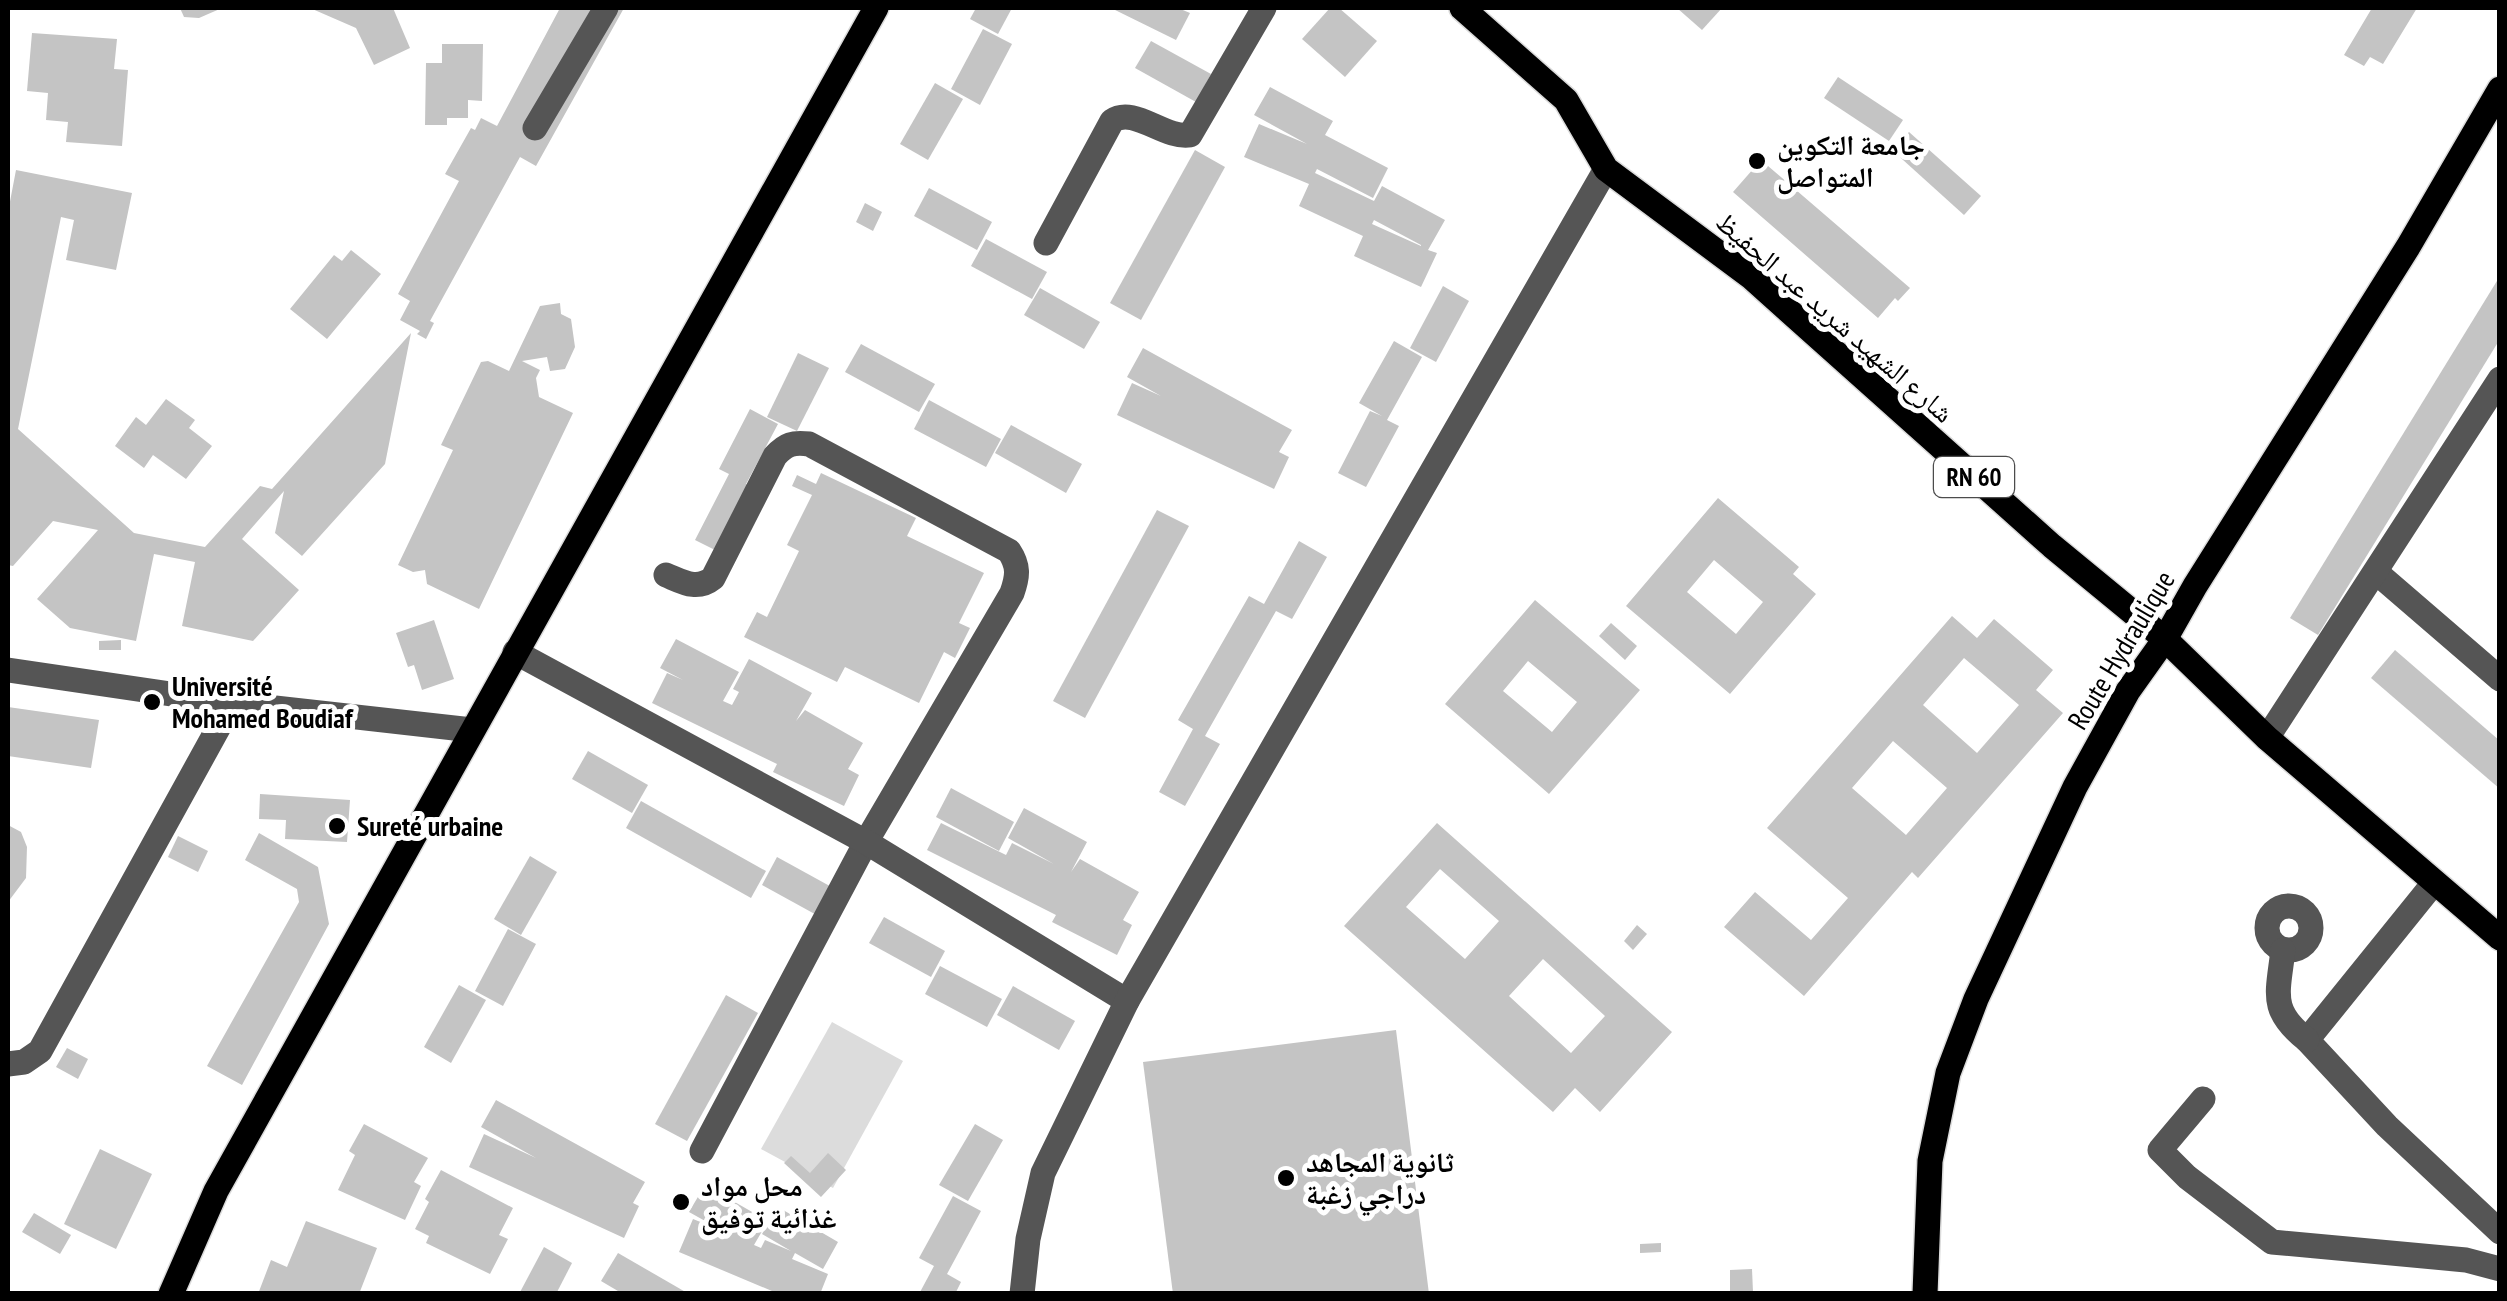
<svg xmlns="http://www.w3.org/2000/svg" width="2507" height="1301" font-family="'PT Sans Narrow','Noto Naskh Arabic',sans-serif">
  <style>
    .green { fill: #dcdcdc }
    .building { fill: #c4c4c4; fill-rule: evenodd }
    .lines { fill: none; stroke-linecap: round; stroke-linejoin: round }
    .major-casing { stroke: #dbdbdb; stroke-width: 28 }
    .minor { stroke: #555; stroke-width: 25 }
    .major { stroke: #000; stroke-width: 25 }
    .poi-dot { fill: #000; stroke: #fff; stroke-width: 4 }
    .labels { text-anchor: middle; stroke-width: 10; stroke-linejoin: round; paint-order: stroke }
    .shield { fill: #fff; stroke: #4c4c4c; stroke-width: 2.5 }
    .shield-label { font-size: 25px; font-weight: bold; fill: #000 }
    .poi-label { font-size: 28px; font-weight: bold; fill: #000; stroke: #fff; text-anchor: start }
    .street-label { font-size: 28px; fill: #000; stroke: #fff }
  </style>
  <rect width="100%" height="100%" fill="#fff"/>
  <!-- green -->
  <path class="green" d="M832,1022L903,1061L833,1188L761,1149Z"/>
  <!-- building -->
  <g class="building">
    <path d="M180,8H222L199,18L184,17Z"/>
    <path d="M310,8H393L410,48L374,65L356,28Z"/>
    <path d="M560,8H624L536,166L520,157L430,321L434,323L426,339L417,334L420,331L400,320L410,301L398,294L459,181L445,174L471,128L475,130L481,118L497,126Z"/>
    <path d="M976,8H1012L998,34L970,19Z"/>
    <path d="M1111,8H1178L1190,13L1176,40Z"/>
    <path d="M1330,8H1339L1377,41L1345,77L1302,39Z"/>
    <path d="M1677,8H1722L1702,30Z"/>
    <path d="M2372,8H2417L2383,64L2370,57L2364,66L2344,55Z"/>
    <path d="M983,29L1012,44L980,105L951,89Z"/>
    <path d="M32,33L117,39L114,69L128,70L122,146L66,142L68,122L46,120L48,93L27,91Z"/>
    <path d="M1151,41L1211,74L1196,102L1135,68Z"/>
    <path d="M442,44H483L482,101L468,100V118H447V125H425L426,63H442Z"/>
    <path d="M1838,77L1903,120L1889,141L1824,98Z"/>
    <path d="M935,83L963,99L928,160L900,144Z"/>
    <path d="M1270,87L1333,121L1325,135L1388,168L1373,198L1317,169L1315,173L1374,201L1382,186L1445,220L1428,250L1437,253L1421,287L1354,256L1363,236L1299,206L1309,184L1244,157L1259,124L1307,144L1254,115ZM1374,220L1421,245V246L1372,224Z"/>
    <path d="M1909,132L1981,196L1964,215L1892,150Z"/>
    <path d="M1195,150L1225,167L1141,320L1110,303Z"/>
    <path d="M1761,160L1910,288L1898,301L1895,298L1878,318L1733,192Z"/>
    <path d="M16,170L132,193L116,270L66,260L74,220L61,217L18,429L134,533L205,547L260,486L272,489L411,333L385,464L302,556L275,533L284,491L242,539L299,590L253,641L182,626L195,562L154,554L136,641L70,628L37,599L98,530L53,521L13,566L8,565V212Z"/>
    <path d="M929,188L992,222L977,250L914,216Z"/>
    <path d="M865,203L882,212L873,231L856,222Z"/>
    <path d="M986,239L1047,272L1032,299L971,266Z"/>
    <path d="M351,250L381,274L327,339L290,309L334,255L342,261Z"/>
    <path d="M2500,276V339L2318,635L2290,618Z"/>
    <path d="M1443,286L1469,301L1436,362L1410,348Z"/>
    <path d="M1040,288L1100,322L1084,349L1024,315Z"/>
    <path d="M560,303L561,314L571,319L575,347L565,369L550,371L547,357L522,361L540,370L536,378L539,397L573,413L479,609L427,584L425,570L413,572L398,565L453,450L441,445L481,362L488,361L509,371L540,306Z"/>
    <path d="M1394,341L1422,357L1387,420L1399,426L1366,487L1338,473L1370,411L1382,416L1359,403Z"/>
    <path d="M861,344L935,384L919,412L845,372Z"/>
    <path d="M1143,348L1292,430L1279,452L1289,457L1274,489L1117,415L1132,383L1161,396L1127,377Z"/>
    <path d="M798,353L829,368L797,431L767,417Z"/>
    <path d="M166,399L195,420L189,428L212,446L186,479L153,455L144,468L115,446L136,417L146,425Z"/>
    <path d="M929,400L1001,439L986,467L914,429Z"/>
    <path d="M750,409L778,424L746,484L756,489L723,554L695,540L729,474L719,469Z"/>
    <path d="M1011,425L1082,464L1066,493L995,453Z"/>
    <path d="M821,473L916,518L907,536L984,573L959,623L970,628L955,658L944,652L919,703L845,667L837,682L744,637L757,612L767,617L799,551L787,545L812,495L792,486L797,475L816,484Z"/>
    <path d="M1718,498L1799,567L1793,574L1816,594L1730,694L1626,606ZM1714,560L1763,602L1736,634L1687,592Z"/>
    <path d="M1157,510L1189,526L1085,718L1053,701Z"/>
    <path d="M1299,541L1327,557L1292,619L1276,611L1205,736L1220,744L1185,806L1159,792L1193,729L1178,720L1249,596L1264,604Z"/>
    <path d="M1535,600L1640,690L1549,794L1445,704ZM1528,661L1577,702L1552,732L1503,691Z"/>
    <path d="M1952,616L1977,638L1994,619L2053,670L2036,690L2063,713L1918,878L1912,872L1804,996L1724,927L1755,892L1811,940L1848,898L1767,828ZM1964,658L2019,705L1977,753L1923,705ZM1893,741L1947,788L1906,835L1852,788Z"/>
    <path d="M434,620L454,679L422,690L414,665L408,667L396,633Z"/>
    <path d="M1611,623L1637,646L1625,660L1599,636Z"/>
    <path d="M676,639L739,672L723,701L732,705L739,692L733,689L749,659L812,693L796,721L805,710L863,743L848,769L859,775L844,806L773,772L777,764L652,703L667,673L683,680L660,668Z"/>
    <path d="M121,640V650H99V641Z"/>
    <path d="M2395,650L2500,741V789L2371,678Z"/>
    <path d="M8,707L99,720L91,768L8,756Z"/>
    <path d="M588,751L648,785L632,813L572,779Z"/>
    <path d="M951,788L1014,822L999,851L936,817Z"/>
    <path d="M260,794L350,800L347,842L285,839L286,820L259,819Z"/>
    <path d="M641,801L766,871L751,898L626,828Z"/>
    <path d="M1024,808L1087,842L1071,872L1080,859L1139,892L1123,920L1132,925L1117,955L1052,922L1056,915L927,850L941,823L1006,855L1012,843L1054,864L1008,838Z"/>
    <path d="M1437,823L1672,1032L1600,1112L1575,1088L1553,1112L1344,926ZM1440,869L1499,921L1465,959L1406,907ZM1543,959L1605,1016L1571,1053L1509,996Z"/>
    <path d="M8,825L21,832L27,847L26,878L8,902Z"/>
    <path d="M259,833L318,867L329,924L242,1085L207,1066L299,902L297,889L245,860Z"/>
    <path d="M178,836L208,851L198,872L168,857Z"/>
    <path d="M530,856L557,872L521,935L494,919Z"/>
    <path d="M777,857L837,890L822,918L762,885Z"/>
    <path d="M884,917L945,951L931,977L869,943Z"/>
    <path d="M1637,925L1647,934L1633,950L1624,941Z"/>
    <path d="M508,929L536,944L503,1006L475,991Z"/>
    <path d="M940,966L1002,999L987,1027L925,994Z"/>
    <path d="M459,985L486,1000L451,1063L424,1047Z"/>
    <path d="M1013,986L1075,1021L1059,1050L997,1015Z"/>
    <path d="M726,995L758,1013L687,1141L655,1124Z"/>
    <path d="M1396,1030L1429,1294H1173L1143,1062Z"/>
    <path d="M67,1048L88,1059L78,1079L56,1067Z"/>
    <path d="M496,1100L645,1182L633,1203L639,1206L624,1238L469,1167L484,1134L536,1158L481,1127Z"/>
    <path d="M364,1124L428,1158L414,1182L421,1186L405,1220L338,1190L355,1155L349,1151Z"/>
    <path d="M975,1124L1003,1140L968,1201L939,1185Z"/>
    <path d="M100,1149L152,1174L116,1249L64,1224Z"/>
    <path d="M828,1153L846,1170L821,1197L784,1163L791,1156L810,1173Z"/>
    <path d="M441,1170L513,1208L499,1235L508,1239L490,1274L426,1243L429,1236L415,1229L429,1202L425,1199Z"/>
    <path d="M705,1185L768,1221L754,1245L761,1248L765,1240L791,1251L762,1234L778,1207L838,1242L823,1269L795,1253L792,1259L828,1274L820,1294H779L679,1252L693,1219L723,1231L689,1212Z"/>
    <path d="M953,1196L981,1211L947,1274L961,1282L955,1294H919L934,1266L919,1258Z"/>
    <path d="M34,1213L71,1235L60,1254L22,1232Z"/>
    <path d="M306,1221L377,1248L359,1294H258L271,1260L287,1267Z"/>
    <path d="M1661,1243V1252L1640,1253V1244Z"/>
    <path d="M544,1247L572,1263L556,1294H519Z"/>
    <path d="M618,1253L689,1294H623L601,1281Z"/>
    <path d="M1752,1269L1753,1292L1730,1293V1270Z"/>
  </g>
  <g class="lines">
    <defs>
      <g id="major">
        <path d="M1462,8L1566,100L1606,169L1751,277L2052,546L2165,639L2267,738L2500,938"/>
        <path d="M171,1294L216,1191L876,8"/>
        <path d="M1925,1294L1930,1161L1948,1073L1976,999L2075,787L2128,691L2165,639L2195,586L2408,247L2500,89"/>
      </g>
    </defs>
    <!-- major casing -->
    <use href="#major" class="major-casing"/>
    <!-- minor -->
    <g class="minor">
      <path d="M535,128L606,8"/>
      <path d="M1046,243L1112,121C1134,106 1164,139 1190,135L1264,8"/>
      <path d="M2377,573L2500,679"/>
      <path d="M666,575C683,582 697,591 713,578L775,456C786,444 793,442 809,444L1009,551C1019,566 1018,576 1012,593L866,842L702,1151"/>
      <path d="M515,652L866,842L1127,1001"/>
      <path d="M8,670L232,703L472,730"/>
      <path d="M2267,738L2500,379"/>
      <path d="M2433,884L2307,1040L2387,1126L2500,1232"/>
      <circle cx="2289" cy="928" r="22"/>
      <path d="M2283,950C2278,994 2269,1010 2307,1040"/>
      <path d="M8,1064L24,1062L40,1051L232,703"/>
      <path d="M2203,1099L2160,1150L2187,1177L2272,1242L2466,1260L2500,1269"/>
      <path d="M1022,1294L1028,1239L1043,1173L1127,1001L1606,169"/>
    </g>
    <!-- major -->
    <use href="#major" class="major"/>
  </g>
  <!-- markers -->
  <g class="poi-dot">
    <circle cx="1757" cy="161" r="10"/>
    <circle cx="152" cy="702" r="10"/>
    <circle cx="337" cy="826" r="10"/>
    <circle cx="1286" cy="1178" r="10"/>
    <circle cx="681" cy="1202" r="10"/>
  </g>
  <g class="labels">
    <!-- shield labels -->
    <rect class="shield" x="1934" y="457" width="80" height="40" rx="8"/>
    <g class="shield-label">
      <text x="1974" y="486">RN 60</text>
    </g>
    <!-- poi labels -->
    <g class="poi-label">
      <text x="1777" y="155">جامعة التكوين<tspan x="1777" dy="32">المتواصل</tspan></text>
      <text x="172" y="696">Université<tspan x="172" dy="32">Mohamed Boudiaf</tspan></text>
      <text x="357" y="836">Sureté urbaine</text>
      <text x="1306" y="1172">ثانوية المجاهد<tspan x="1306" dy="32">دراجي زغبة</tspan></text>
      <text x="701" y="1196">محل مواد<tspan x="701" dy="32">غذائية توفيق</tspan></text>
    </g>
    <!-- street labels -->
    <g class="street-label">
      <text transform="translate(1835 317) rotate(41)" y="10">شارع الشهيد شريد عبد الحفيظ</text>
      <text transform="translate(2121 650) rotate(-59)" y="10">Route Hydraulique</text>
    </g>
  </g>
  <!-- border -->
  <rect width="2507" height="1301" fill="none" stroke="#000000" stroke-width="20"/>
</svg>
